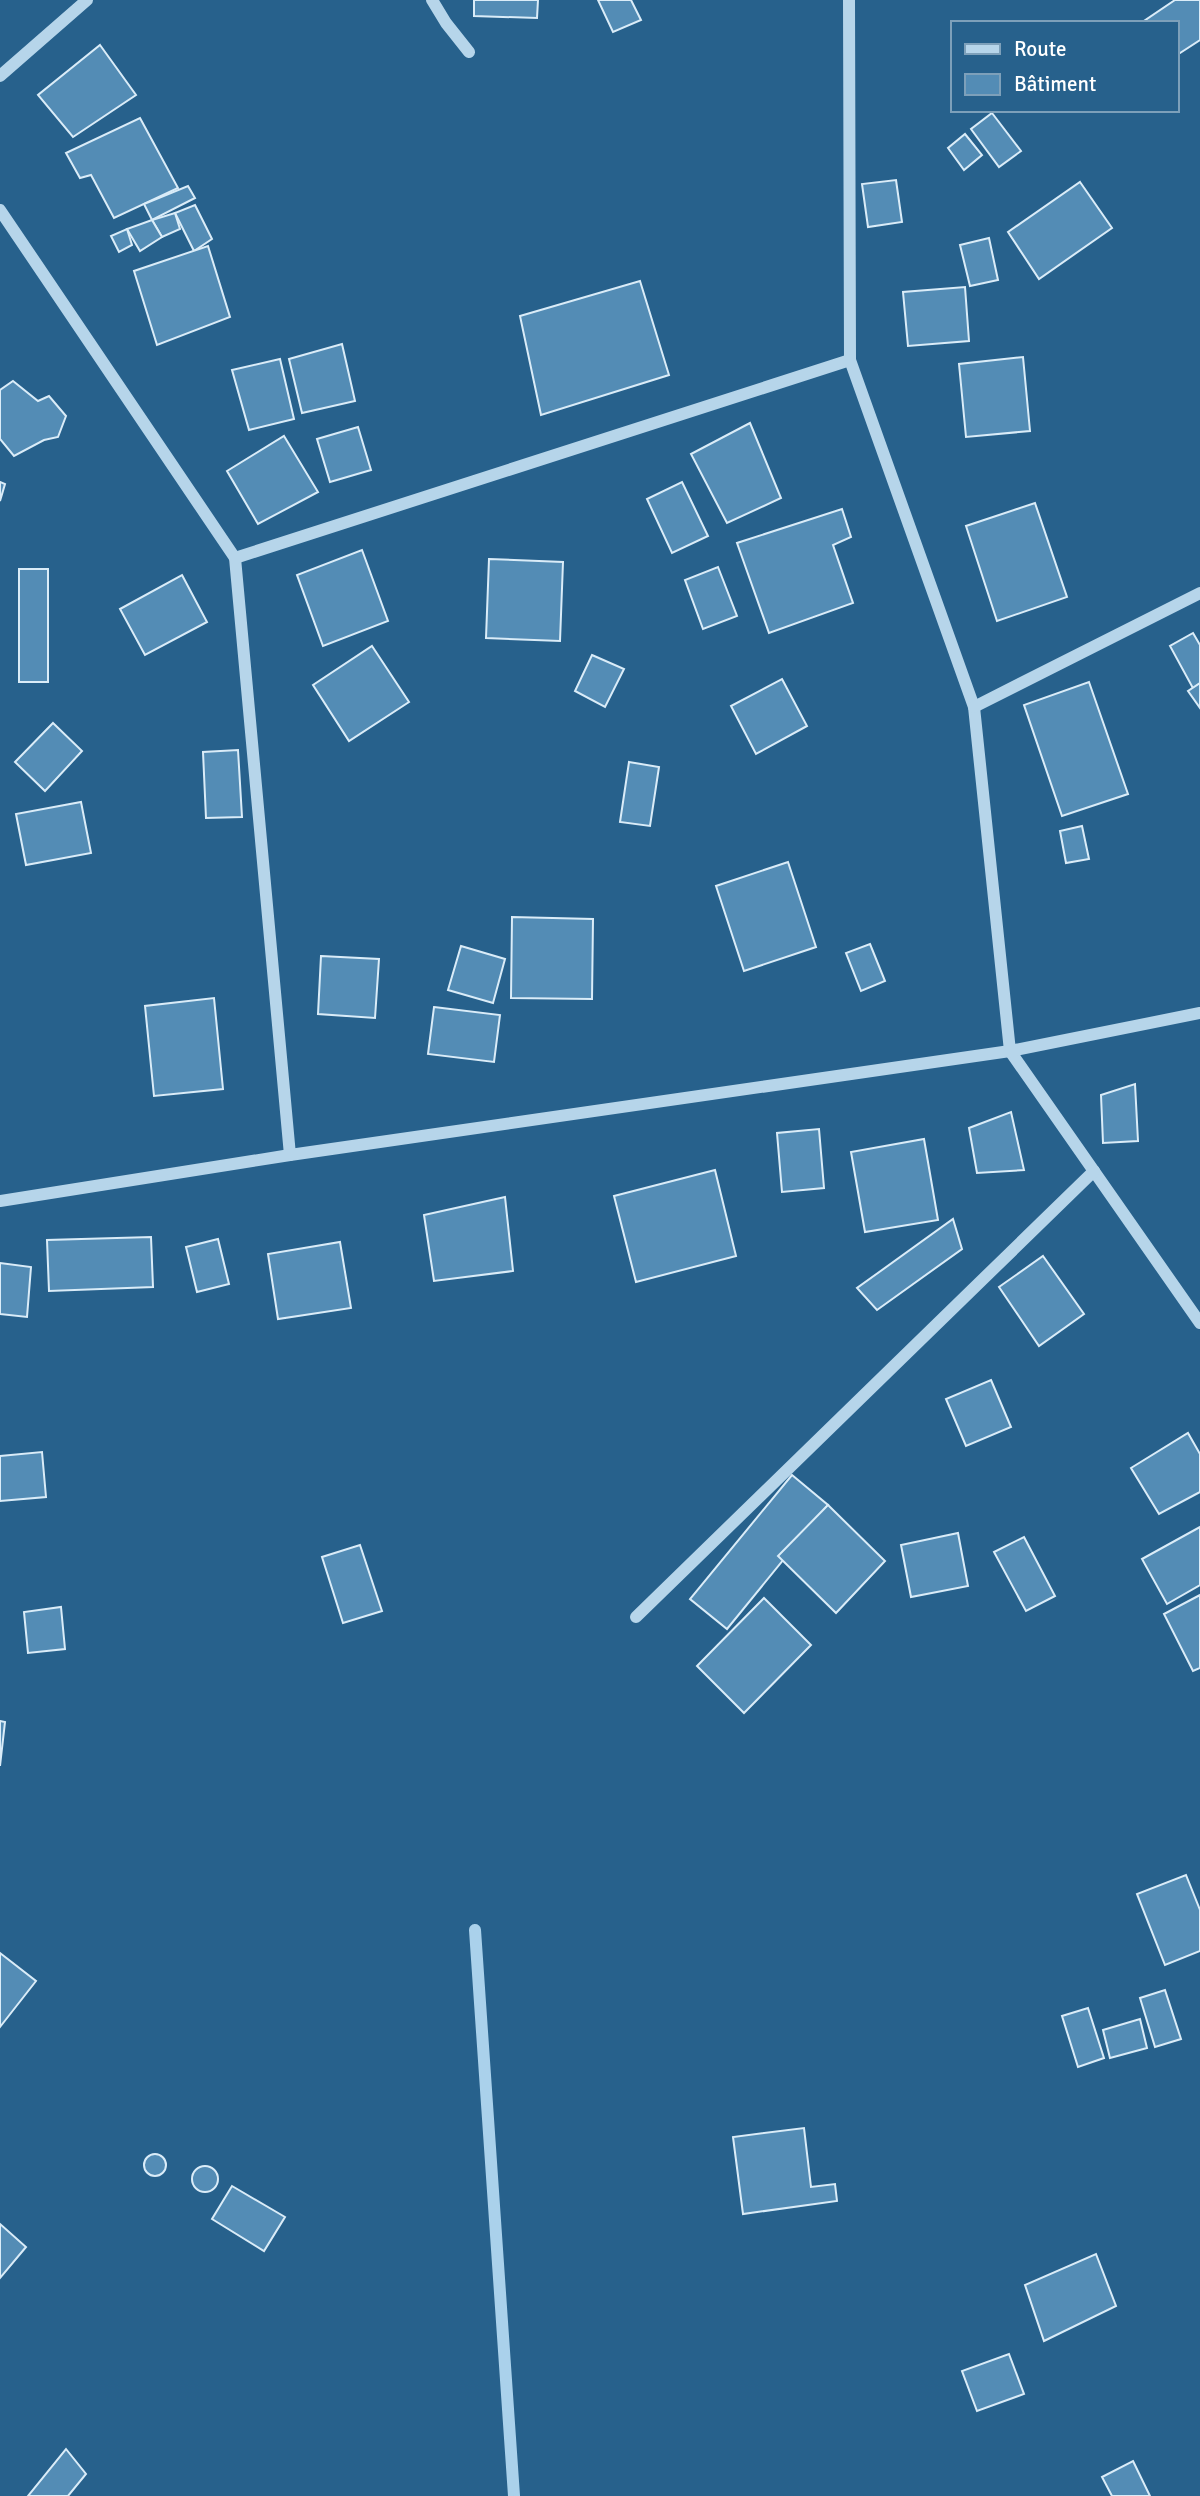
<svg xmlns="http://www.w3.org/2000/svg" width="1200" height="2496" font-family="Signika,sans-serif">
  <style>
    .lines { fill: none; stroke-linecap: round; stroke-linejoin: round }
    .stream { stroke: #aad1eb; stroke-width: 12 }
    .building { fill: #538cb5; stroke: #daecf8; stroke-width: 2 }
    .minor { stroke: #b6d5ea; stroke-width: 12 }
  </style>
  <rect width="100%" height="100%" fill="#27618c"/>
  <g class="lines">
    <!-- stream -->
    <path class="stream" d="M475,1930L514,2496"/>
  </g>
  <!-- building -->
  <g class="building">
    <path d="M474,0H538L537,18L474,16Z"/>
    <path d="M598,0H631L641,20L613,32Z"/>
    <path d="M1175,0H1200V40L1177,55V23L1144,21Z"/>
    <path d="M100,45L136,95L73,137L38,95Z"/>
    <path d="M992,113L1021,151L999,167L971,129Z"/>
    <path d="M140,118L178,188L114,218L91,175L80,178L66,153Z"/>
    <path d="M965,134L982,155L964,170L948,148Z"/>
    <path d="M896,180L902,222L868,227L862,184Z"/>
    <path d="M1080,182L1112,228L1039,279L1008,232Z"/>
    <path d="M188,186L195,198L152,220L144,204Z"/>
    <path d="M195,205L212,239L194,251L175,213Z"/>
    <path d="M175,213L180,229L162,237L152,220Z"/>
    <path d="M152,220L162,237L140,251L127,229Z"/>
    <path d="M127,229L132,245L119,252L111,236Z"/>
    <path d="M989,238L998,280L970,286L960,245Z"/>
    <path d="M208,246L230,317L157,345L134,271Z"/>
    <path d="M640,281L669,375L541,415L520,316Z"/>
    <path d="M965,287L969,341L908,346L903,292Z"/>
    <path d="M342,344L355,401L302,413L289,359Z"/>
    <path d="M1023,357L1030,431L966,437L959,364Z"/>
    <path d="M280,359L294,419L249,430L232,370Z"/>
    <path d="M13,381L38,401L49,396L66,416L58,437L44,440L14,456L0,439V390Z"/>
    <path d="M750,423L781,498L727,523L691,454Z"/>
    <path d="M358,427L371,470L330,482L317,439Z"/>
    <path d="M284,436L318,492L258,524L227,471Z"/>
    <path d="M0,482L5,484L0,501Z"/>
    <path d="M682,482L708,536L672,553L647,499Z"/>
    <path d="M1035,503L1067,597L997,621L966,526Z"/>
    <path d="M842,509L851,537L833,545L853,603L769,633L737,543Z"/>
    <path d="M362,550L388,621L323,646L297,575Z"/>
    <path d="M489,559L563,562L560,641L486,638Z"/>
    <path d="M718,567L737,616L703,629L685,580Z"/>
    <rect x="19" y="569" width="29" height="113"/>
    <path d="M182,575L207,622L145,655L120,609Z"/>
    <path d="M1193,633L1200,645V701L1170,646Z"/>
    <path d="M372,646L409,702L349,741L313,685Z"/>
    <path d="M592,655L624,669L605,707L575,691Z"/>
    <path d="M782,679L807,726L756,754L731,706Z"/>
    <path d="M1089,682L1128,794L1062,816L1024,705Z"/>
    <path d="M1200,683V708L1188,691Z"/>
    <path d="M53,723L82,751L45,791L15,762Z"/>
    <path d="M238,750L242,817L206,818L203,752Z"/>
    <path d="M629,762L659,767L650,826L620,822Z"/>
    <path d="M81,802L91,853L26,865L16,814Z"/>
    <path d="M1082,826L1089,859L1066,863L1060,831Z"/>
    <path d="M788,862L816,947L744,971L716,886Z"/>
    <path d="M512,917L593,919L592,999L511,998Z"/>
    <path d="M870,944L885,981L861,991L846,953Z"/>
    <path d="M461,946L505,959L493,1003L448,990Z"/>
    <path d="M321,956L379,959L375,1018L318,1014Z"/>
    <path d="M214,998L223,1089L154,1096L145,1006Z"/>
    <path d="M434,1007L500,1015L494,1062L428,1054Z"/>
    <path d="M1135,1084L1138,1141L1103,1143L1101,1095Z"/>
    <path d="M1011,1112L1024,1170L977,1173L969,1128Z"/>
    <path d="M819,1129L824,1188L782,1192L777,1133Z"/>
    <path d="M924,1139L938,1220L865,1232L851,1152Z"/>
    <path d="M715,1170L736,1256L636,1282L614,1196Z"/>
    <path d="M505,1197L513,1271L434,1281L424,1215Z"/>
    <path d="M953,1219L962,1249L877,1310L857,1288Z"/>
    <path d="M151,1237L153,1287L49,1291L47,1240Z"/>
    <path d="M218,1239L229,1284L197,1292L186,1247Z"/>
    <path d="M340,1242L351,1308L278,1319L268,1254Z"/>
    <path d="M1043,1256L1084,1314L1039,1346L999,1287Z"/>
    <path d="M0,1263L31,1267L27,1317L0,1314Z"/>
    <path d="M991,1380L1011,1427L966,1446L946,1399Z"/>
    <path d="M1188,1433L1200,1454V1492L1159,1514L1131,1468Z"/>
    <path d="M42,1452L46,1497L0,1501V1456Z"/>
    <path d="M792,1475L828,1505L727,1629L690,1599Z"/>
    <path d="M828,1505L885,1561L836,1613L778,1556Z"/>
    <path d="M1200,1527V1585L1167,1604L1142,1559Z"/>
    <path d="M958,1533L968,1586L911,1597L901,1545Z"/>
    <path d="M1024,1537L1055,1596L1026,1611L994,1552Z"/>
    <path d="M360,1545L382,1611L343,1623L322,1557Z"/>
    <path d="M1200,1595V1668L1193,1671L1164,1614Z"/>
    <path d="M764,1598L811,1645L744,1713L697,1666Z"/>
    <path d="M61,1607L65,1649L28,1653L24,1612Z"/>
    <path d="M0,1721L5,1722L0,1766Z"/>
    <path d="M1186,1875L1200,1910V1951L1165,1965L1137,1894Z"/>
    <path d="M0,1953L36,1981L0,2027Z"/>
    <path d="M1165,1990L1181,2039L1155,2047L1140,1998Z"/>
    <path d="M1088,2008L1104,2058L1078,2067L1062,2016Z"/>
    <path d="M1140,2019L1147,2048L1110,2058L1103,2030Z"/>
    <path d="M804,2128L811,2187L835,2184L837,2201L743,2214L733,2137Z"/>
    <circle cx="155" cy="2165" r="11"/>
    <circle cx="205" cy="2179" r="13"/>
    <path d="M232,2186L285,2217L264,2251L212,2219Z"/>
    <path d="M0,2224L26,2247L0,2278Z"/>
    <path d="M1096,2254L1116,2306L1044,2341L1025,2285Z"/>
    <path d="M1009,2354L1024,2394L977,2411L962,2371Z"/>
    <path d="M66,2449L86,2474L68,2496H28Z"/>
    <path d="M1133,2461L1150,2496H1112L1102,2477Z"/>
  </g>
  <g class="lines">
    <!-- minor -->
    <g class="minor">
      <path d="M432,0L446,23L469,52"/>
      <path d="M849,0L850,360L974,707L1010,1051L1200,1323"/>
      <path d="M0,76L87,0"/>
      <path d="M0,210L235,558L290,1155"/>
      <path d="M235,558L850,360"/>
      <path d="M974,707L1200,593"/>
      <path d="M0,1201L290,1155L1010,1051L1200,1013"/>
      <path d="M636,1617L1094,1171"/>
    </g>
  </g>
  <!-- legend -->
  <rect x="951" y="21" width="228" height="91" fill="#27618c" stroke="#7da0ba" stroke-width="2"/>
  <rect x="965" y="44" width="35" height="10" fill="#b6d5ea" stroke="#7da0ba" stroke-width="2"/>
  <text x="1014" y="56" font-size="21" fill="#ffffff">Route</text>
  <rect x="965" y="74" width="35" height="21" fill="#538cb5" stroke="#7da0ba" stroke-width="2"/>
  <text x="1014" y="91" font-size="21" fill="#ffffff">Bâtiment</text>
</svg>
